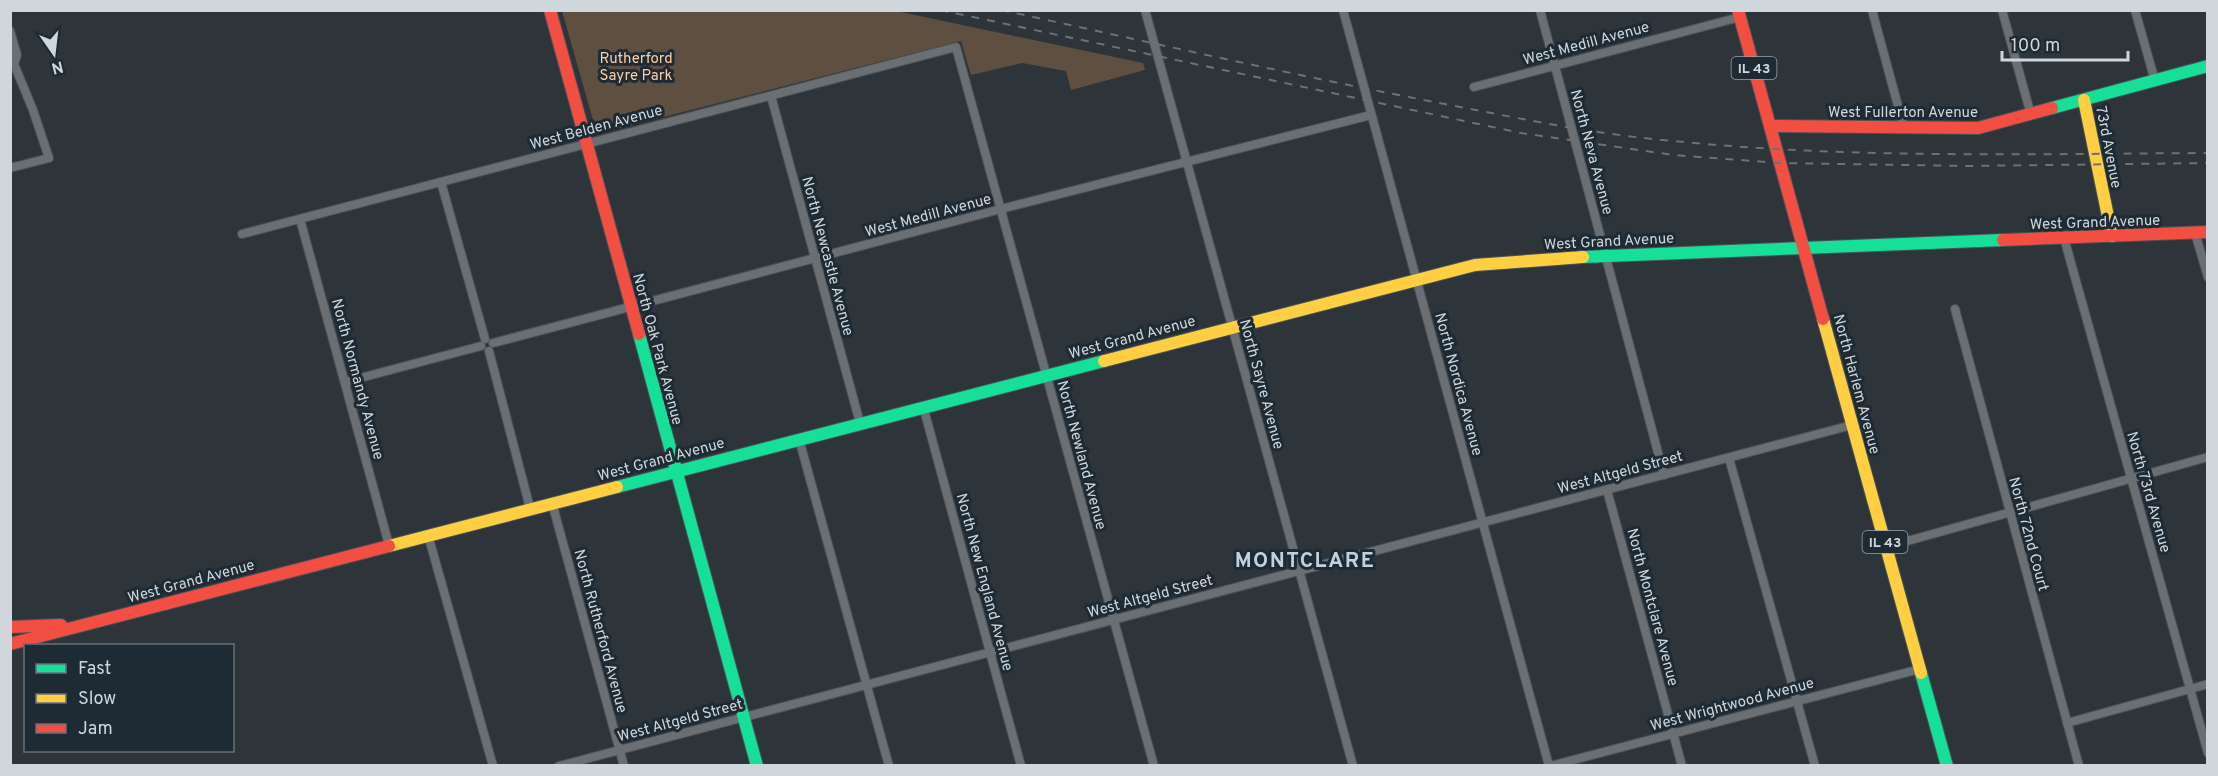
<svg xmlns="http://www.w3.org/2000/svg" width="2218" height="776" font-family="Overpass,sans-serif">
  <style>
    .green { fill: #5f4f41 }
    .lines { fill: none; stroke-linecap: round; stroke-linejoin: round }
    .street-casing { stroke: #4b5157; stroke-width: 10 }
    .fast-casing { stroke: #4b5157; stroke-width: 14 }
    .slow-casing { stroke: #4b5157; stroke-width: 14 }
    .jam-casing { stroke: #4b5157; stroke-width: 14 }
    .street { stroke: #696f73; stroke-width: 8 }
    .fast { stroke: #16e098; stroke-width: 12 }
    .slow { stroke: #ffcf43; stroke-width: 12 }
    .jam { stroke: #f24e42; stroke-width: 12 }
    .rail { stroke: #6d7175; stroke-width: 2; stroke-dasharray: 8 8; stroke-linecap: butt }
    .labels { text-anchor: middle; stroke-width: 6; stroke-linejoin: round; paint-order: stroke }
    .shield { fill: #1e2b35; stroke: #9aa3ab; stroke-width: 1.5 }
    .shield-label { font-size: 14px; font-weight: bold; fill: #cfd7dd }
    .street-label { font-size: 15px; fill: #cfd7dd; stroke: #1e2b35 }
    .park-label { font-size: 15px; fill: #fdcda1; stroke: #1e2b35 }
    .district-label { font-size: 21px; font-weight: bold; letter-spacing: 1.5px; fill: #c1d1df; stroke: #1e2b35 }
  </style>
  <rect width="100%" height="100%" fill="#2d343a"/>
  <!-- green -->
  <path class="green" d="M562,11H896L1143,63L1145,70L1071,90L1066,71L1022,63L971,75L961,41L597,134Z"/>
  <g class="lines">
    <defs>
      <g id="street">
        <path d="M1145,10L1353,766"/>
        <path d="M1343,10L1549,766"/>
        <path d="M1540,10L1664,475"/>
        <path d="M1872,10L1904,128"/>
        <path d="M2002,10L2031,115"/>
        <path d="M2135,10L2155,81"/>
        <path d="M10,31L17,55L14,64L10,56"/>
        <path d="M1474,87L1740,17"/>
        <path d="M771,96L860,423"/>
        <path d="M10,168L49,158L33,110L14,64"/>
        <path d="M441,182L485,339"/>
        <path d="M300,219L389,545"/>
        <path d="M2195,233L2208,277"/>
        <path d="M242,234L956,47L1154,766"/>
        <path d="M2064,238L2208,753"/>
        <path d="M1955,309L2079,766"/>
        <path d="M493,343L1001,209L1371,115"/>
        <path d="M489,351L530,508"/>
        <path d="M345,382L481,346"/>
        <path d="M923,406L1021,766"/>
        <path d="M799,439L889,766"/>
        <path d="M1729,458L1815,766"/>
        <path d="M1607,490L1682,766"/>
        <path d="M552,503L624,766"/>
        <path d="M428,535L493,766"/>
        <path d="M1886,547L2208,457"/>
        <path d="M2067,723L2208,684"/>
        <path d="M559,766L1852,425"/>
        <path d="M1550,766L1920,669"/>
      </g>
      <g id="fast">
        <path d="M2052,108L2208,66"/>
        <path d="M1583,257L2003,240"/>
        <path d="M639,334L757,766"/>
        <path d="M617,487L1104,361"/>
        <path d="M1921,673L1947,766"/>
      </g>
      <g id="slow">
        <path d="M2084,100L2112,236"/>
        <path d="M1823,319L1921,673"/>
        <path d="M1104,361L1475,265L1583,257"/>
        <path d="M389,546L617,487"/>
      </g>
      <g id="jam">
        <path d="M550,10L639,334"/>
        <path d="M1738,10L1823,319"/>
        <path d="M1770,126L1978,128L2052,108"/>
        <path d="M2003,240L2208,232"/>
        <path d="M10,627L61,625"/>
        <path d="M10,644L389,546"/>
      </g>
    </defs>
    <!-- street casing -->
    <use href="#street" class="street-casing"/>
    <!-- fast casing -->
    <use href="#fast" class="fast-casing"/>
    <!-- slow casing -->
    <use href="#slow" class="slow-casing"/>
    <!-- jam casing -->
    <use href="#jam" class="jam-casing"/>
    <!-- street -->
    <use href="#street" class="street"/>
    <!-- fast -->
    <use href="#fast" class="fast"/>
    <!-- slow -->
    <use href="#slow" class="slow"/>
    <!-- jam -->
    <use href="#jam" class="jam"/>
    <!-- rail -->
    <g class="rail">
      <path d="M940,10L1521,133L1673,155L1780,163L1967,166L2208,163"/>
      <path d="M1001,10C1149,42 1297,76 1445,104C1517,118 1589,133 1663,140C1844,159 2026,154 2208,153"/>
    </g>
  </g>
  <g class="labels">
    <!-- shield labels -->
    <g class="shield">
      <rect x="1731.5" y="57" width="45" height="22" rx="4.5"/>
      <rect x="1862.5" y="531" width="45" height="22" rx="4.5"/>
    </g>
    <g class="shield-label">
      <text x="1754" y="73">IL 43</text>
      <text x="1885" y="547">IL 43</text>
    </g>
    <!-- street labels -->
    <g class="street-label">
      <text transform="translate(1586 43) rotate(-15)" y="5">West Medill Avenue</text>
      <text x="1903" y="117">West Fullerton Avenue</text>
      <text transform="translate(596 127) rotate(-15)" y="5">West Belden Avenue</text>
      <text transform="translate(2109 147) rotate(79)" y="5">73rd Avenue</text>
      <text transform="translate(1592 152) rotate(75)" y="5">North Neva Avenue</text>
      <text transform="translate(928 215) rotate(-15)" y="5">West Medill Avenue</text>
      <text transform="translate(2095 222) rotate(-2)" y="5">West Grand Avenue</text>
      <text transform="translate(1609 241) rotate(-3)" y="5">West Grand Avenue</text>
      <text transform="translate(828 256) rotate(75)" y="5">North Newcastle Avenue</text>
      <text transform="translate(1132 337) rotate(-15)" y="5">West Grand Avenue</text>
      <text transform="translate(658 349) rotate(75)" y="5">North Oak Park Avenue</text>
      <text transform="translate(358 379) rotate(75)" y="5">North Normandy Avenue</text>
      <text transform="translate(1262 384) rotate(75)" y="5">North Sayre Avenue</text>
      <text transform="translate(1459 384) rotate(75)" y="5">North Nordica Avenue</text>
      <text transform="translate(1857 384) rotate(75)" y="5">North Harlem Avenue</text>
      <text transform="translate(1082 455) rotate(75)" y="5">North Newland Avenue</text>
      <text transform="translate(661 459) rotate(-15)" y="5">West Grand Avenue</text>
      <text transform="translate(1620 472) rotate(-15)" y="5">West Altgeld Street</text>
      <text transform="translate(2149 492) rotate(74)" y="5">North 73rd Avenue</text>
      <text transform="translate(2029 534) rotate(75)" y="5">North 72nd Court</text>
      <text transform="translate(191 581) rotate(-15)" y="5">West Grand Avenue</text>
      <text transform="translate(985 582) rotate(75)" y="5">North New England Avenue</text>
      <text transform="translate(1150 596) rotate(-15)" y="5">West Altgeld Street</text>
      <text transform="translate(1653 607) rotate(75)" y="5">North Montclare Avenue</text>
      <text transform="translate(601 631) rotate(75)" y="5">North Rutherford Avenue</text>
      <text transform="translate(1732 704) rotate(-15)" y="5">West Wrightwood Avenue</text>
      <text transform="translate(680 720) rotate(-15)" y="5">West Altgeld Street</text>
    </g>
    <!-- park labels -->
    <g class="park-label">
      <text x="636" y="63">Rutherford<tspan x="636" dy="17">Sayre Park</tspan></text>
    </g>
    <!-- district labels -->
    <g class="district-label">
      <text x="1305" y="567">MONTCLARE</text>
    </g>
  </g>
  <!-- border -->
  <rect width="2218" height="776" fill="none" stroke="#cfd7dd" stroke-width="24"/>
  <!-- legend -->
  <rect x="24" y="644" width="210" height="108" fill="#1e2b35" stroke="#657078" stroke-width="1.5"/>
  <rect x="36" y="664" width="30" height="9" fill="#16e098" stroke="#657078" stroke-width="1.5"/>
  <text x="78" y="674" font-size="18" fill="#cfd7dd">Fast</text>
  <rect x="36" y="694" width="30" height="9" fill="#ffcf43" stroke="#657078" stroke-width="1.5"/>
  <text x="78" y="704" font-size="18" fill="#cfd7dd">Slow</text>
  <rect x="36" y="724" width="30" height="9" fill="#f24e42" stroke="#657078" stroke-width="1.5"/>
  <text x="78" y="734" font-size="18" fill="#cfd7dd">Jam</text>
  <!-- north arrow -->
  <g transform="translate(54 54) rotate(166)" stroke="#1e2b35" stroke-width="4.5" paint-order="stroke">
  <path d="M0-4.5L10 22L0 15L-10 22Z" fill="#cfd7dd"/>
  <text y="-9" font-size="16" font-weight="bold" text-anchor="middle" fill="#cfd7dd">N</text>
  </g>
  <!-- scale -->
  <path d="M2002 51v9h126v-9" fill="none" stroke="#cfd7dd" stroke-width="3"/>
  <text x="2011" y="51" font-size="18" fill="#cfd7dd" stroke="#1e2b35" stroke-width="4.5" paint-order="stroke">100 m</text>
</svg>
